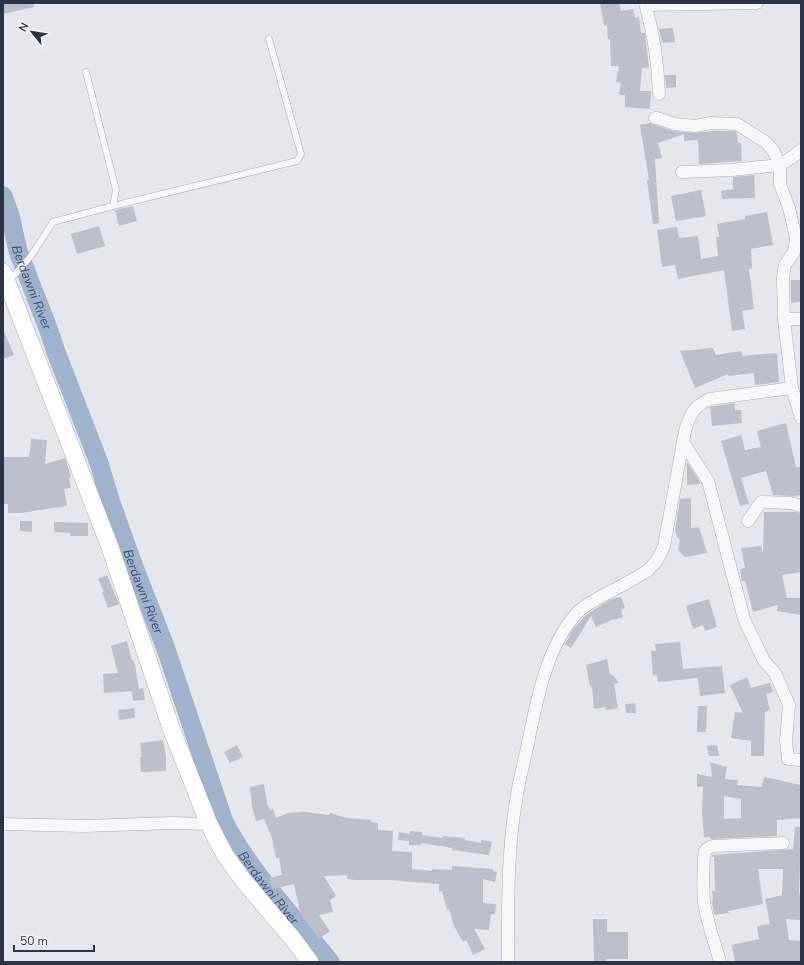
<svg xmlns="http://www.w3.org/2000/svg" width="804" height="965" font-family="'Nunito Sans',sans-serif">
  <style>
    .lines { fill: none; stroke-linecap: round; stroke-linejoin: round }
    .river { stroke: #9fb4cc; stroke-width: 19 }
    .building { fill: #bbc0ca; fill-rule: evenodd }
    .lane-casing { stroke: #a9aeb7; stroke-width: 7 }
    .street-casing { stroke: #a9aeb7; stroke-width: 13 }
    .secondary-casing { stroke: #a9aeb7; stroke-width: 18 }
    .lane { stroke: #f7f8fa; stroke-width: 6 }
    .street { stroke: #f7f8fa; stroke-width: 12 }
    .secondary { stroke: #fff; stroke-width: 17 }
    .labels { text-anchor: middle; stroke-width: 3.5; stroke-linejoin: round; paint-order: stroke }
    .water-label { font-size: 13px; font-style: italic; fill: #34527a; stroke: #f4f6f9 }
  </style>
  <rect width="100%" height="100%" fill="#e4e7ec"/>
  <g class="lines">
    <!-- river -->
    <path class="river" id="s1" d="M3,196L10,215L18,251L48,328L56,352L99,463L110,500L134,567L166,649L224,822C251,874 293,916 330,962"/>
  </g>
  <!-- building -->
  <g class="building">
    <path d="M3,3H34V7L3,14Z"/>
    <path d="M600,3H619L621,11L633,9L635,18L639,17L641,33H645L649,68H642L640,91H651L650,109L625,107V95H619L621,83L616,82L619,66H611L610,39H608L607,25L604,26Z"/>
    <path d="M673,28L675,42L662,43L659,29Z"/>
    <path d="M665,75H676V87L666,88Z"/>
    <path d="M650,123L673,131L694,133L712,131H735L737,133L738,143H741L742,161L699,164L698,140L684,141V134L658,143L662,158L655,159L659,223L653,224L647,180H649L640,125Z"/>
    <path d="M754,175L755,198L722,199L721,191L733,189V177Z"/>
    <path d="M701,190L706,216L676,221L671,196Z"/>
    <path d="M133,206L137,221L119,226L115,210Z"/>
    <path d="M767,212L773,245L751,249L752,268L749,269L754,309L742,311L745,329L732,331L724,270L678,279L675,265L662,267L657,230L677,227L679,238L698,236L701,259L718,256L716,237H719L717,224L745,219V216Z"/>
    <path d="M99,226L105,246L77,254L71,234Z"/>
    <path d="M791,280H801V302L791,303Z"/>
    <path d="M3,329L14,355L3,359Z"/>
    <path d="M713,348L716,355L741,351L742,356L777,353L779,382L755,385L754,373L729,376L728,374L695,388L680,351Z"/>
    <path d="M734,403L735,410H741L742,423L712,426L710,407Z"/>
    <path d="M786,423L796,467H801V495L794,496L773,495L766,471L741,478L749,504L740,506L721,441L741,435L745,450L761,447L757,431Z"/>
    <path d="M31,439L47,440L45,464L65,458L71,477L69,478L71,488L64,489L67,506L21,513H8V504H3V457H29Z"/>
    <path d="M687,462L701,484L687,485Z"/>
    <path d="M691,498V528L699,527L707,553L685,557L678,550L680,540L677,537L675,530L680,499Z"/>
    <path d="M764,512H794L801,513V572L782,575L787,598H801V615L777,611L778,605L753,612L745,581H742L740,569L745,568L741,548L761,546L763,554Z"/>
    <path d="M20,521H32V532L20,531Z"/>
    <path d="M54,522L88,523V536H70V533L54,532Z"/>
    <path d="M107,575L119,604L108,608L102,592H104L98,579Z"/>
    <path d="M621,597L625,608L621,610L623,617L614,620V619L596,627L591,616L571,648L565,644L573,629L587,614L611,599Z"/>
    <path d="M709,599L717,627L705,631L703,625L693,629L686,606Z"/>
    <path d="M127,641L132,661L134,660L139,689L143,688L145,700L133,701L132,691L104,693L103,674L118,673L111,646Z"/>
    <path d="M680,642L683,669L722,666L725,693L700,696L698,678L658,682L657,675L653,676L651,651H656L655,644Z"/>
    <path d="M607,659L610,674L614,676L619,683L614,684L618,708L606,710L605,707L594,709L592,686L590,687L586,665Z"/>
    <path d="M747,677L751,688L770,683L773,692L766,694L770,710L765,712L764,756H751V741L731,738L735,712L743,713L730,685Z"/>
    <path d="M635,703L636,713H626L625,704Z"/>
    <path d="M698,706H707L706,732H697Z"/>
    <path d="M134,708L135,718L119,720L118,710Z"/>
    <path d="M163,740L166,756V771L141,772L140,757H142L140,743Z"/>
    <path d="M237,745L243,757L230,763L224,752Z"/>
    <path d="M717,745L719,756H709L707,746Z"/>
    <path d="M710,762L727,767L725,779L738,780L737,785L762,787L764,777L801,785V818L777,820V836L711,839L710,837H704L702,812L703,787H697V774L712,777ZM724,796L741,799V818L724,819Z"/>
    <path d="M264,784L267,803L270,810L273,809L276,818L288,813L305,812L329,815L330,813L347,818L371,820V822L378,823V830L393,831L392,851L412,852V869L432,871V869L452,870V866L493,869V871L497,872L495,882L483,879V903L496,904L495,914H491L489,930L474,929L485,949L473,955L466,940L463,942L454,926L449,909L447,910L442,891L439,892V884L391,880H355L347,879V875L324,876L336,896L330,900L333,912L319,915L330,931L319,939L303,917L299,908L294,884L275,889V887L272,888L269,878L282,875L279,858H276L272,838L264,819L256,821L252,807L250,787Z"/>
    <path d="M795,827H801L799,894H801V920L786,919L789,940L801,941V962H735L732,945L759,939L757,926L770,924L765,899L782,895L783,869H758L763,904L728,911L729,913L714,915L712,901L713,900L712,891H715L714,857H712V855L793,849Z"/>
    <path d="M410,831L422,832V835L443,838V836L465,838L464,840L481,843V840L492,842L489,855L452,850L453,848L421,843V845H409V841L398,840L399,832L410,834Z"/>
    <path d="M593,919H607V932H628V959H606V962H594Z"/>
  </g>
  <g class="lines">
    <defs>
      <g id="lane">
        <path d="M86,72L116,190L113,206"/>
        <path d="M9,281L31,256L53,222L113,206L297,161L301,154L269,39"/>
      </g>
      <g id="street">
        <path d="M659,94C658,64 654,35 646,7L647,5L757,3"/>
        <path d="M655,118H658L674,124L695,126L711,123L737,124L767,143L774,152L780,165V184L789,208L796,238L794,252L785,265L783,278L784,319L792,388L801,418"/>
        <path d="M682,172L731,170L780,165L791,158L801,150"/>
        <path d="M784,319H801"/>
        <path d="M683,442L708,481L744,619L764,661L775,673L789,705L786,741L788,759L801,760"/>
        <path d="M748,521L761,502L791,503L801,506"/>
        <path d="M3,824L85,826L173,823L209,824"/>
        <path d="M508,962C508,909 507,854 516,801C519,778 526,756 530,733C538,694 549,643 577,613C584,605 594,601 602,596C617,588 633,580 647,571L655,563L660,555L664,546L685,431C690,414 694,406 710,399L792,388"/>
        <path d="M720,962C715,943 706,920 704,901C703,895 703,855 705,851C707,848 710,847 713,846L783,843"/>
      </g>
      <path id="secondary" d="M3,272L110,547L171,728L209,824L225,855L243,880L293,939L310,962"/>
    </defs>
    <!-- lane casing -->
    <use href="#lane" class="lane-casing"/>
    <!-- street casing -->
    <use href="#street" class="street-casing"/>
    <!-- secondary casing -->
    <use href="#secondary" class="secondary-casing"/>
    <!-- lane -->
    <use href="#lane" class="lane"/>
    <!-- street -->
    <use href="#street" class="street"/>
    <!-- secondary -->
    <use href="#secondary" class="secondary"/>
  </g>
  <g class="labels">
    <!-- water labels -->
    <g class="water-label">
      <text dy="5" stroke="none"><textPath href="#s1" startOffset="96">Berdawni River</textPath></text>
      <text dy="5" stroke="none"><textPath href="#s1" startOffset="420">Berdawni River</textPath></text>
      <text dy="5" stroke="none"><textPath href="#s1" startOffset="744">Berdawni River</textPath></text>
    </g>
  </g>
  <!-- border -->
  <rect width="804" height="965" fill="none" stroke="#2b3445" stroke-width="8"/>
  <!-- north arrow -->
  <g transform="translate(32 32) rotate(300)" stroke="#f4f6f9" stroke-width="3" paint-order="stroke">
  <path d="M0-3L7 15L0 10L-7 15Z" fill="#2b3445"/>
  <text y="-6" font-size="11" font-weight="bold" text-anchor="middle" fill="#2b3445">N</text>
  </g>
  <!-- scale -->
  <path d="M14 945v6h80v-6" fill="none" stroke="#2b3445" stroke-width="2"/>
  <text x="20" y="945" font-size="12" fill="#2b3445" stroke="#f4f6f9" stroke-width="3" paint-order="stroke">50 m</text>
</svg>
